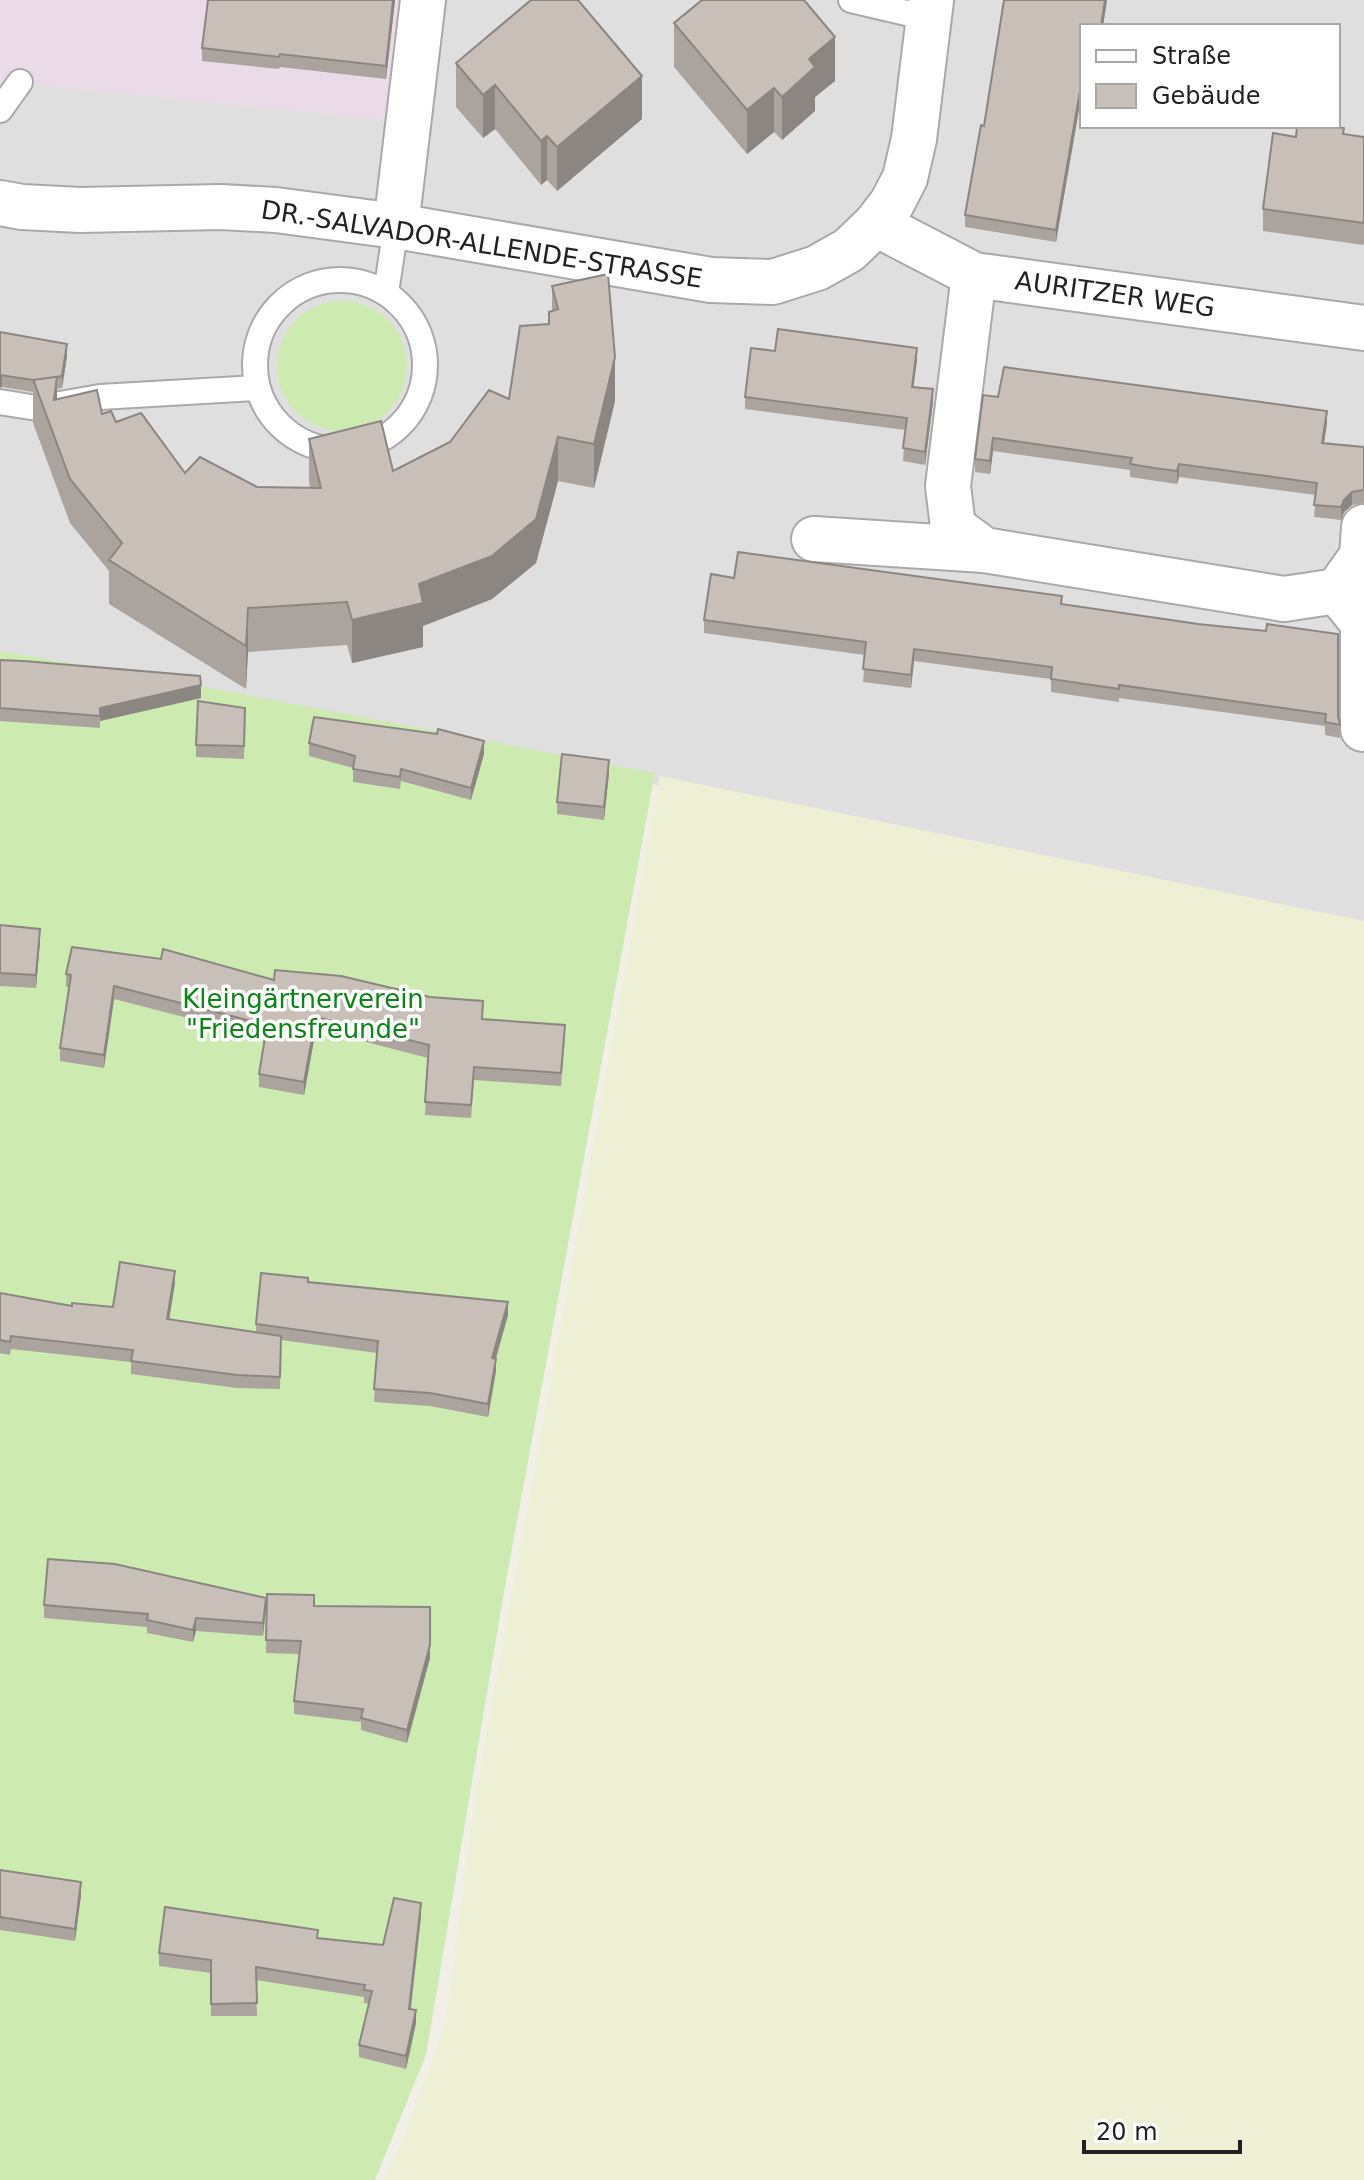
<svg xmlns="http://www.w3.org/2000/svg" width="1364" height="2180" font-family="'DejaVu Sans',sans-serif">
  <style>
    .residential { fill: #e0dfdf; fill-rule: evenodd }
    .industrial { fill: #ebdbe8 }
    .farmland { fill: #eef0d5 }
    .grass { fill: #cdebb0 }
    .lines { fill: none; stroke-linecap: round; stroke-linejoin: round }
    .lane-casing { stroke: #a9a9a9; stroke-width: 28 }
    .street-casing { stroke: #a9a9a9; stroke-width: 48 }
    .lane { stroke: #fff; stroke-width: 24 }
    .street { stroke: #fff; stroke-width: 44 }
    .wall { fill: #aba49e }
    .shaded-wall { fill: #8b8681 }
    .building { fill: #c7bfb8; stroke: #8b8681; stroke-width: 2 }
    .labels { text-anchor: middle; stroke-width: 7; stroke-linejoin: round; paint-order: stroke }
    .street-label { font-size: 26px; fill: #222; stroke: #fff }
    .park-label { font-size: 26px; fill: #0c8416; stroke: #fff }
  </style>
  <rect width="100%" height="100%" fill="#f2efe9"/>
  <!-- residential -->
  <path class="residential" d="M0,0H1364V925L0,655ZM1082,26H1338V126H1082Z"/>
  <!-- industrial -->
  <path class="industrial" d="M0,0H403L390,120L0,81Z"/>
  <!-- farmland -->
  <path class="farmland" d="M660,776L1364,921V2180H384L402,2142L446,2021L474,1801Z"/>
  <!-- grass -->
  <g class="grass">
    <circle cx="342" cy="366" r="65"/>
    <path d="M0,651L147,676L655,773L505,1586L426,2055L375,2180H0Z"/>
  </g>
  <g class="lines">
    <defs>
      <g id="lane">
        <path d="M851,0L928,18"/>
        <path d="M0,110L20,82"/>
        <circle cx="340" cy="365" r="85"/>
        <path d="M386,293L396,226"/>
        <path d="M0,402L37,408L100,397L257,388"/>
      </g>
      <g id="street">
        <path d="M0,203L22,207L80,210L221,207L276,210L396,226L711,280L773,282L817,268L849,250L876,224L892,203L905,178L914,139L931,0"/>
        <path d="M876,224L974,275L1364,328"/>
        <path d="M396,226L423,0"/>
        <path d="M974,275L948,486L953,527L984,550L1284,599L1337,591L1362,556L1364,527"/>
        <path d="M814,539L984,550"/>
        <path d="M1337,591L1363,623V729"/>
      </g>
    </defs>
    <!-- lane casing -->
    <use href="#lane" class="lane-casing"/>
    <!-- street casing -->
    <use href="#street" class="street-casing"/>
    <!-- lane -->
    <use href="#lane" class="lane"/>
    <!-- street -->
    <use href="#street" class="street"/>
  </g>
  <!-- wall -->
  <g class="wall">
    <path d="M395,0L386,79L280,67L279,69L202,61V48Z"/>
    <path d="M1107,0L1103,26H1082V92L1056,242L965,227V215L984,126Z"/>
    <path d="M674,23L835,81L815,97V111L782,140L774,132L747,154L674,67Z"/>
    <path d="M456,63L642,119L557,191L547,180L541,185L495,129L483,138L456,107Z"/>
    <path d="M1344,134L1364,137V245L1263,231V209L1296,137Z"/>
    <path d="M552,286L615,401L594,488L558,481L536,563L492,599L423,626V647L352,663L347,645L248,652L246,689L109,604V571L70,523L33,423V392L2,387L0,332L67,356L62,388L57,389V399L102,414L116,422L185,473L257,487L310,488L309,482V439L393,471L450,442L509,399L549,324V312L552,311Z"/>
    <path d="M775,351L917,360L913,387L933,402L925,465L903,461L905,430L745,409V397Z"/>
    <path d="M983,395L1327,423L1324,443L1364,447V503L1352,505L1344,512L1341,520L1314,517L1316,495L1179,477L1177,484L1130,477V470L993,451L990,474L975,472V459Z"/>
    <path d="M734,578L1062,604L1338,716L1340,725V738L1325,735V726L1119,698V702L1051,692V679L914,661L911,688L863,682L865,655L704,633V620Z"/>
    <path d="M0,660L201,698L100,721V728L0,721Z"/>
    <path d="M245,708L244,759L196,757V745Z"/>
    <path d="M309,743L484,754L471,800L401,781L400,789L353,782V768L309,756Z"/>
    <path d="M609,773L604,820L557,814V802Z"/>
    <path d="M0,925L40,941L36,988L0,986Z"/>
    <path d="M66,974L274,980L483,1019L565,1038L561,1086L474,1080L471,1118L425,1115L428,1058L316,1029L304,1095L259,1087V1074L265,1038L114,999L104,1068L60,1061V1048L69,987H66Z"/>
    <path d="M308,1282L508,1315L496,1359V1371L488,1417L430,1406L374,1402L377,1353L281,1340L280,1389L237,1388L131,1374V1362L11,1349L10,1355L0,1353V1293L72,1306L113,1307L175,1283L169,1319L256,1332V1324Z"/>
    <path d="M267,1594L314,1606L430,1658L407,1743L361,1730V1722L294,1714V1701L299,1654L266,1653Z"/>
    <path d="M266,1598L263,1636L196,1631L193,1642L147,1633V1627L44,1618V1605Z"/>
    <path d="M0,1870L81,1895L75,1941L0,1930Z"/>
    <path d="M421,1916L411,2009L416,2023L406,2069L359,2057V2045L369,2004L364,2003V1997L256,1980L257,2016H211V1973L159,1966V1953L318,1939L383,1945Z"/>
  </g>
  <!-- shaded-wall -->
  <g class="shaded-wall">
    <path d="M393,0H395L386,79V66Z"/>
    <path d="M1105,0H1107L1103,26H1101Z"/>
    <path d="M835,37V81L815,97V111L782,140V97L809,59Z"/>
    <path d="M642,76V119L557,191V147Z"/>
    <path d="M1082,79V92L1056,242V230Z"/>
    <path d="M495,85V129L483,138V95Z"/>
    <path d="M774,88V132L747,154V110Z"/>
    <path d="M547,136V180L541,185V141Z"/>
    <path d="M67,344V356L62,388V376Z"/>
    <path d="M917,348V360L912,399V387Z"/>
    <path d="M615,357V401L594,488V444Z"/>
    <path d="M0,375H2V387L0,388Z"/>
    <path d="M57,376V420L54,400Z"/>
    <path d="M933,389V402L925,465V452Z"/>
    <path d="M1327,411V423L1322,456V443Z"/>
    <path d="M558,437V481L536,563L492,599L423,626V647L352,663V620L419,584Z"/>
    <path d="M993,438V451L990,474V461Z"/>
    <path d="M1179,464V477L1177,484V471Z"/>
    <path d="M1352,492V505L1344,512L1341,520V507L1344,500Z"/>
    <path d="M248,608V652L246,689V646Z"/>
    <path d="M914,649V661L911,688V675Z"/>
    <path d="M201,685V698L100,721V708Z"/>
    <path d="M484,741V754L471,800V788Z"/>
    <path d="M609,760V773L604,820V807Z"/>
    <path d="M40,929V941L36,988V975Z"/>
    <path d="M114,986V999L104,1068V1055Z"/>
    <path d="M316,1017V1029L304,1095V1082Z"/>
    <path d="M175,1271V1283L167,1332V1319Z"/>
    <path d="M508,1302V1315L492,1371V1358Z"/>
    <path d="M496,1359V1371L488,1417V1404Z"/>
    <path d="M266,1598V1610L263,1636V1623Z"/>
    <path d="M196,1618V1631L193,1642V1630Z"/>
    <path d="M430,1645V1658L407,1743V1730Z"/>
    <path d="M81,1882V1895L75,1941V1929Z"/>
    <path d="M421,1903V1916L409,2021V2009Z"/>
    <path d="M416,2010V2023L406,2069V2056Z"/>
  </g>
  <!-- building -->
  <g class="building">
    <path d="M208,0H393L386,66L280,54L279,57L202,48Z"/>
    <path d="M531,0H578L642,76L557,147L547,136L541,141L495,85L483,95L456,63Z"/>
    <path d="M702,0H804L835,37L809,59L815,67L782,97L774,88L747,110L674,23Z"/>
    <path d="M1004,0H1105L1101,26H1082V79L1056,230L965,215L981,125L984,126Z"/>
    <path d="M1297,126H1328L1344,128L1343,134L1364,137V223L1263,209L1273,133L1296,137Z"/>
    <path d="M608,274L615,357L594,444L558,437L536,519L492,556L419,584L423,603L352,620L347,602L248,608L246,646L109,560L122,543L70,479L33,379L57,376L54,400L97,390L102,414L111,411L116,422L141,413L185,473L200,457L257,487L321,488L309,439L381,421L393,471L450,442L489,390L509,399L520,326L549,324V312L558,309L552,286Z"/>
    <path d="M778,329L917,348L912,387L933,389L925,452L903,448L907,418L745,397L751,348L775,351Z"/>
    <path d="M0,332L67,344L62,376L33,380L0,375Z"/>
    <path d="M1004,367L1327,411L1322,443L1364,447V490L1352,492L1344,500L1341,507L1314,505L1317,483L1179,464L1177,471L1154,468L1130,464L1132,458L993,438L990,461L975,459L983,395L998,397Z"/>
    <path d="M738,552L1062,596L1061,604L1198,624L1266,631L1267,624L1338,634V716L1340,725L1325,722L1326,714L1119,685V689L1051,679L1052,667L914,649L911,675L863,669L866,642L704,620L711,574L734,578Z"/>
    <path d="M0,660L24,661L200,676L201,685L100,708V716L0,708Z"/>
    <path d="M198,701L245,708L244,746L196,745Z"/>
    <path d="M314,717L437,734L438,729L484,741L471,788L401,769L400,777L353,769L355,756L309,743Z"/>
    <path d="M562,754L609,760L604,807L557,802Z"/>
    <path d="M0,925L40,929L36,975L0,973Z"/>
    <path d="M72,947L161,959L163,949L274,980L275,970L341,976L430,997L483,1001L482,1019L565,1025L561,1073L474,1067L471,1105L425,1102L429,1045L316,1017L304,1082L259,1074L267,1025L114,986L104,1055L60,1048L71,975L66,974Z"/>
    <path d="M120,1262L175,1271L167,1319L281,1336L280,1377L237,1375L131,1361L133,1350L11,1336L10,1342L0,1340V1293L72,1306V1303L113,1307Z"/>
    <path d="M261,1273L308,1278V1282L508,1302L492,1358L496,1359L488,1404L430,1393L374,1389L378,1341L256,1324Z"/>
    <path d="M48,1559L115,1564L266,1598L263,1623L196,1618L193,1630L147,1620L148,1614L44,1605Z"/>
    <path d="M267,1594L314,1595V1606L430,1607V1645L407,1730L361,1718L363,1709L294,1701L301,1641L266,1640Z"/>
    <path d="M0,1870L81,1882L75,1929L0,1917Z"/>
    <path d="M394,1898L421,1903L409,2009L416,2010L406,2056L359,2045L372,1991L364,1990L365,1985L256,1967L257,2003L211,2004V1960L159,1953L165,1907L318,1930L317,1938L383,1945Z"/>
  </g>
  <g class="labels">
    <!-- street labels -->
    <g class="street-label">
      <text transform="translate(482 244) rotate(9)" y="9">DR.-SALVADOR-ALLENDE-STRASSE</text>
      <text transform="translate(1115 294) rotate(8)" y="9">AURITZER WEG</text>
    </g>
    <!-- park labels -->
    <g class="park-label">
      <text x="303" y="1008">Kleingärtnerverein<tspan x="303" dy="30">"Friedensfreunde"</tspan></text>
    </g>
  </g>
  <!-- legend -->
  <rect x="1080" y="24" width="260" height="104" fill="#ffffff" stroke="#a7a7a7" stroke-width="2"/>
  <rect x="1096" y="50" width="40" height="12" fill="#ffffff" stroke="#a7a7a7" stroke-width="2"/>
  <text x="1152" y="64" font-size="24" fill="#222222">Straße</text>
  <rect x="1096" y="84" width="40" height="24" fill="#c7bfb8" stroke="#a7a7a7" stroke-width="2"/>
  <text x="1152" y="104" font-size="24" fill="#222222">Gebäude</text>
  <!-- scale -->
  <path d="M1084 2140v12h156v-12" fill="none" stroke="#222222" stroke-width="4"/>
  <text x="1096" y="2140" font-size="24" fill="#222222" stroke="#ffffff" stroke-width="6" paint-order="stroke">20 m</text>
</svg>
